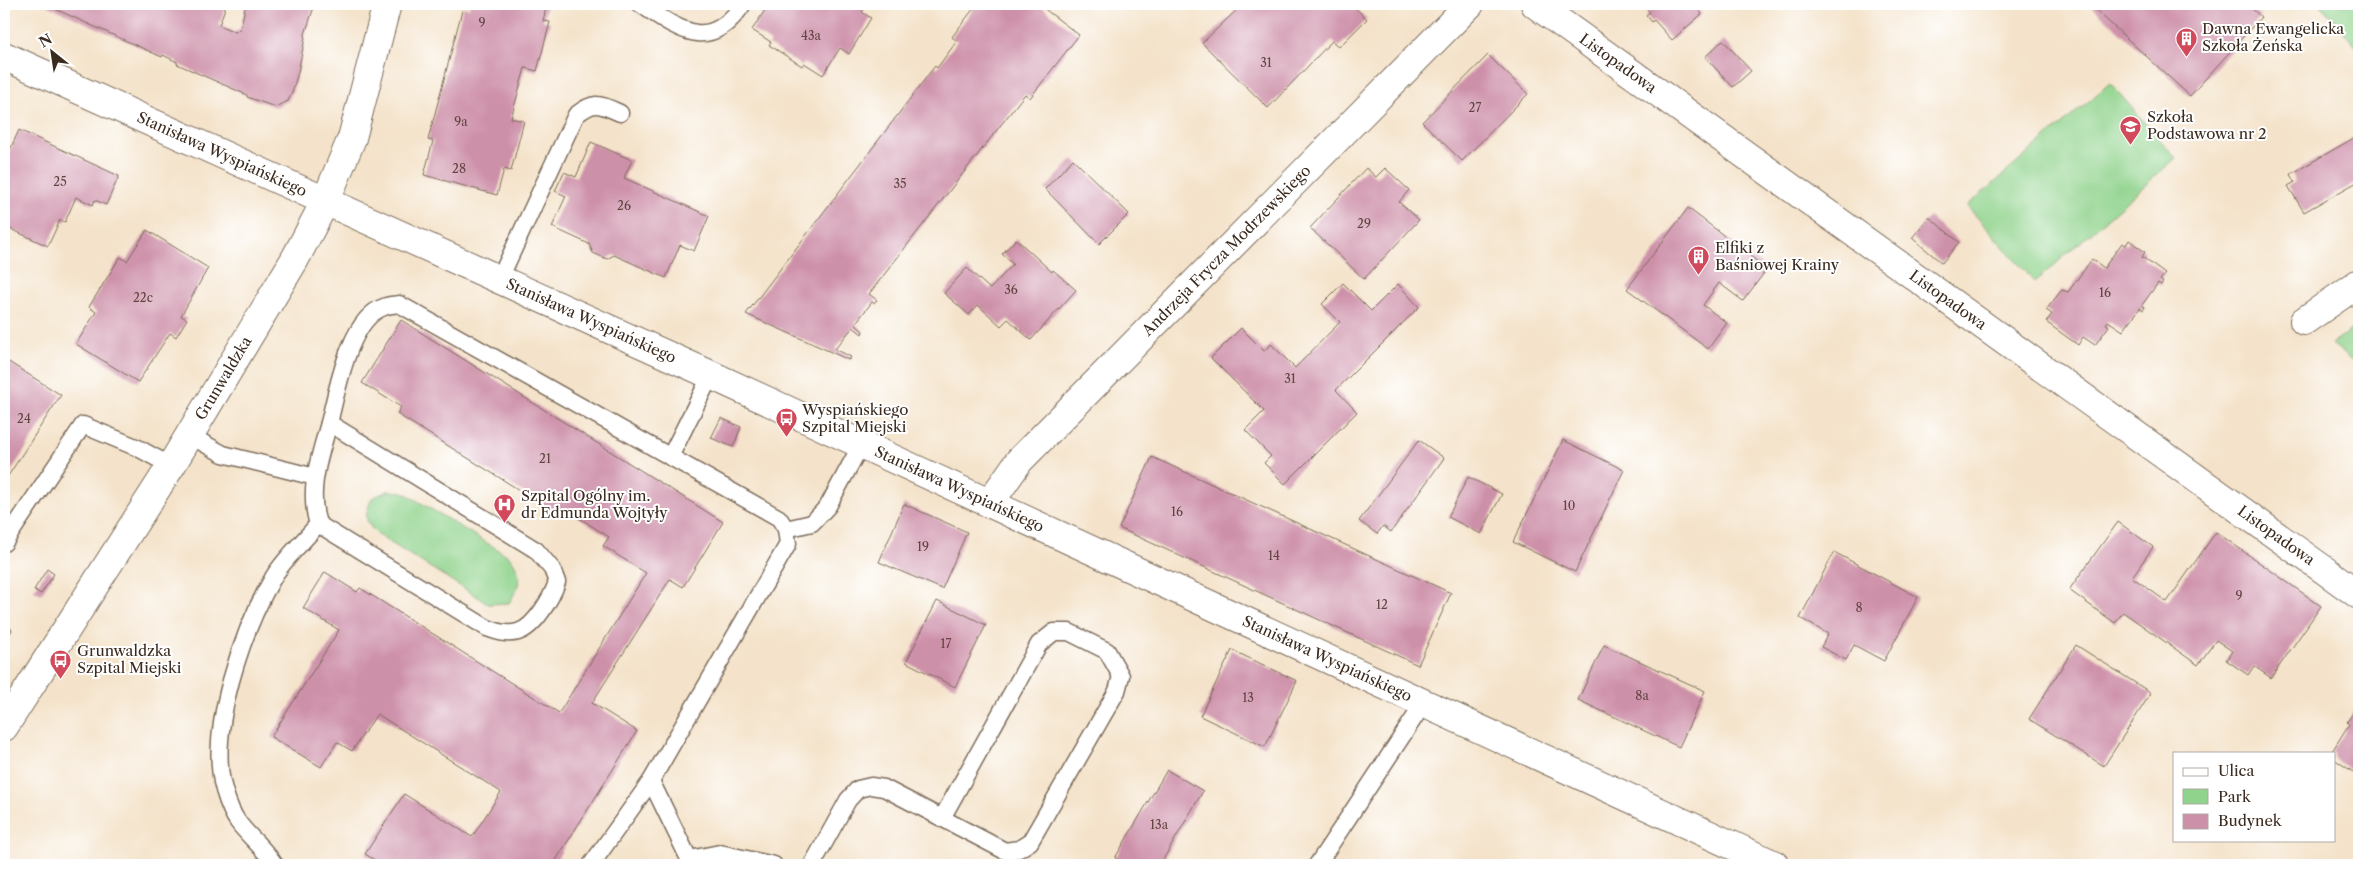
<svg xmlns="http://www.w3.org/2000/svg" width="2363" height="869" font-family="'Libre Caslon Text',serif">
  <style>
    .green { fill: #90d38c; stroke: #667e55 }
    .building { fill: #cd90a9 }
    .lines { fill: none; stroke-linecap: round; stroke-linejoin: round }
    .service-casing { stroke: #7c6b5a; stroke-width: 19 }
    .minor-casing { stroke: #7c6b5a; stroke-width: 30 }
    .tertiary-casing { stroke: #7c6b5a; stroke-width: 30 }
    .service { stroke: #fff; stroke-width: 16 }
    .minor { stroke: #fff; stroke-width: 28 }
    .tertiary { stroke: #fff; stroke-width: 28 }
    .labels { text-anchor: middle; stroke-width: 4; stroke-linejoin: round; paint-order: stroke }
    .number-label { font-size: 12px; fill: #604441 }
    .poi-label { font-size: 15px; fill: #3b2a1e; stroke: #fff; text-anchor: start }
    .street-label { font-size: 15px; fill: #3b2a1e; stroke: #fff }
  </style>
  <rect width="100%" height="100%" fill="#fff"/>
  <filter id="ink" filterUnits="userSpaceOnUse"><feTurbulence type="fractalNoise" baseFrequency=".02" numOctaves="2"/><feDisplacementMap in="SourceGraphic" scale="10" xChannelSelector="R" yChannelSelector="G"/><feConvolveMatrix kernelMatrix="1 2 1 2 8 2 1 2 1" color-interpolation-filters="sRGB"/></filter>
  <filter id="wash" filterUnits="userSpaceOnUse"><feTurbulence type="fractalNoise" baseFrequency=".0096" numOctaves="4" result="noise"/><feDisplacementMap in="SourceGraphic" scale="20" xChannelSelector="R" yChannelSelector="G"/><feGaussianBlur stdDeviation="1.12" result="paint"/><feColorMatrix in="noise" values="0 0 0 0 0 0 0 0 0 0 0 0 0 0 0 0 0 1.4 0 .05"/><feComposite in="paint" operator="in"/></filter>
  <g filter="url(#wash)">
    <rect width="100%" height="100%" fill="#f4e3ca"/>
    <!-- green -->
    <g class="green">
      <path d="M2320,4H2359V50Z"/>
      <path d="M2110,83L2176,158L2035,282L1967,206Z"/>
      <path d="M2359,324V367L2331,344Z"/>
      <path d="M388,491L403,492L510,557C523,576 521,583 509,603L489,604L378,535C364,521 364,516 372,498Z"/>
    </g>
    <g id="blocks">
      <!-- building -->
      <g class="building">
        <path d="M44,4H224L225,8L219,25L235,32L240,29L246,4H315L304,37L305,38L298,72L292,93L288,101L275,107L247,97V95L177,64V62L163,55L162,57Z"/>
        <path d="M470,4H547L543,21L550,22L537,71L525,68L511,118L524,121L511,171L504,169L497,195L424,175L433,141L428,140L463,7L469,8Z"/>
        <path d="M769,4H868L862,12L871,18L849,54L840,48L823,75L804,63L802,66L769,45L771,42L752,30Z"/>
        <path d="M977,4H1038L1079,35L1030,98L1025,94L869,294L877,300L874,303L872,302L855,324L863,331L862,334L853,327L835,349L851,357L849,360L746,314L935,66L937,68L957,41L952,37Z"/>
        <path d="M1243,4H1351L1367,19L1339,47L1332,41L1268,108L1202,43Z"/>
        <path d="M1642,4H1707L1699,11L1702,14L1672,40L1654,20L1652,22L1646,15L1650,12Z"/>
        <path d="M2089,4H2247L2261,17L2190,96Z"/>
        <path d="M1723,40L1751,71L1733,87L1705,57Z"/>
        <path d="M1488,55L1528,94L1462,161L1422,122Z"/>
        <path d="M19,130L119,176L106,205L95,200L93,205L76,197L65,222L60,220L48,246L4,226V199L8,190L4,188V163Z"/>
        <path d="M2359,135V181L2304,212L2288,186L2295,182L2291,174Z"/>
        <path d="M591,142L632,160L624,178L709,216L694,251L680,245L666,278L614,255L607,259L593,253L589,244L552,227L566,196L555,191L564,172L576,177Z"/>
        <path d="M1073,159L1129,214L1099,244L1045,189Z"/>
        <path d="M1366,168L1376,177L1385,168L1409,190L1399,202L1419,220L1364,279L1310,228Z"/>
        <path d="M1688,208L1767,269L1743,301L1719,283L1703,305L1727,323L1708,349L1627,289Z"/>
        <path d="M1929,217L1959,242L1942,263L1912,238Z"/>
        <path d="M147,230L208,268L181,316L187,319L176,337L170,333L138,382L76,344L96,312L89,307L120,257L127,261Z"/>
        <path d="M1016,239L1052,272L1053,270L1076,290L1031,340L1008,319L1001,326L978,305L969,315L944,293L967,268L990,289L1013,264L1002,254Z"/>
        <path d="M2129,240L2145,252L2142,257L2165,274L2160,280L2163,282L2161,285L2158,283L2142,305L2145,307L2143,310L2140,308L2123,331L2108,321L2106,324L2109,326L2095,345L2083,337L2078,345L2046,322L2052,314L2046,310L2060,292L2062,290L2068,292L2092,259L2104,268L2122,243L2126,245Z"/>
        <path d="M1343,283L1371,311L1398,284L1419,307L1336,390L1357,412L1285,484L1264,463L1271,456L1245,430L1264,411L1211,358L1241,328L1264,351L1271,344L1295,368L1340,322L1322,304Z"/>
        <path d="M401,320L723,522L683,587L670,579L592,703L637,731L553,865H376L378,862L365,854L404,794L472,837L501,792L377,714L352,751L337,742L321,767L271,737L339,630L303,608L325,572L357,592L360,588L559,713L646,573L603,546L609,537L562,507L558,514L397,414L401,407L362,383Z"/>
        <path d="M4,359L61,395L4,482Z"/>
        <path d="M721,418L741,427L733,447L711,438Z"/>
        <path d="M1419,440L1444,458L1391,532L1383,526L1377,534L1359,521Z"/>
        <path d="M1563,440L1624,470L1575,572L1513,542Z"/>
        <path d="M1152,457L1451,593L1418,665L1119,528Z"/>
        <path d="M1468,477L1502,494L1481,534L1448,517Z"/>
        <path d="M904,504L967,532L942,589L879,562Z"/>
        <path d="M2118,522L2153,547L2132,577L2167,602L2216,532L2321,606L2271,678L2254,666L2248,675L2226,660L2232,651L2216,640L2198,665L2123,612L2115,623L2069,590Z"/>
        <path d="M1834,552L1918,597L1884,661L1854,645L1846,660L1821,647L1828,634L1800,618Z"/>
        <path d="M47,569L54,574L41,594L34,590Z"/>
        <path d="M937,601L986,625L955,687L906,662Z"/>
        <path d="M4,625L12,630L4,643Z"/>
        <path d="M1604,645L1705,691L1679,747L1578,700Z"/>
        <path d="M2076,645L2151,693L2104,766L2029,719Z"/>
        <path d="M1232,650L1297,681L1265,747L1200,716Z"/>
        <path d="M2359,704V776L2334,759V753H2331L2349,724L2347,722Z"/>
        <path d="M1167,770L1203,791L1160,865H1127L1115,858Z"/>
      </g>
    </g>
  </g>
  <g filter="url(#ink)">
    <use href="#blocks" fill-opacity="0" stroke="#7c6b5a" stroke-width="1"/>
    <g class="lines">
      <defs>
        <g id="service">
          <path d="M640,4C679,29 709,55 743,4"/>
          <path d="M500,278L576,115C595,100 599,104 620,113"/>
          <path d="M189,435L223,454L315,477"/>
          <path d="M670,457L711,375"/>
          <path d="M318,524C307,490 320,456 329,423"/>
          <path d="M786,529L812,523L828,506L861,445"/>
          <path d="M4,543L83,425L138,448L171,466"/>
          <path d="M690,859L720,853L774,865"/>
          <path d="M275,865C265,849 249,837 238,822C232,814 227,800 224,790C207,731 243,629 274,576C285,558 304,541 318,524L487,628C498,632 507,635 518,632C535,627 552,597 557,582L552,569L536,550L329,423C337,392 349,318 384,307C388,305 394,305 399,304L779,518L786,529L788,544L651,781L692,865"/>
          <path d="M591,865L651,781"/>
          <path d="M812,865L848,800L858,789L871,786L884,788L1005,851L1019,849L1030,842L1117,691L1121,676L1107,651L1069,632H1054L1039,644L942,818"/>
          <path d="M1317,865L1424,703"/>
        </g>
        <g id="minor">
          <path id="s1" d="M1535,4L2359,595"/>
          <path d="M326,200L352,138L387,4"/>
          <path d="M2304,321L2359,283"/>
          <path id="s2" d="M989,504L1019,461L1470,4"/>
        </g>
        <g id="tertiary">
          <path id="s3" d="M4,56L711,375L1775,865"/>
          <path id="s4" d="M4,727L171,466L295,259L326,200"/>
        </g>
      </defs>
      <!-- service casing -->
      <use href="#service" class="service-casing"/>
      <!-- minor casing -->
      <use href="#minor" class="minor-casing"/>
      <!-- tertiary casing -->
      <use href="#tertiary" class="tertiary-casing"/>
      <!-- service -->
      <use href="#service" class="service"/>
      <!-- minor -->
      <use href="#minor" class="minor"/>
      <!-- tertiary -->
      <use href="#tertiary" class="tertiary"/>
    </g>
  </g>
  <!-- icons -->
  <defs>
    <symbol id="building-pin" viewBox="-11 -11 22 30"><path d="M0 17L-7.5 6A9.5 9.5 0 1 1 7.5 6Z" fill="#d1495b" stroke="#fff"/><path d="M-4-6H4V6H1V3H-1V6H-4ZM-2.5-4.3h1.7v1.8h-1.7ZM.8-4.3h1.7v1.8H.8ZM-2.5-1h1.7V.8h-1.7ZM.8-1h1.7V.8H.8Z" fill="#fff"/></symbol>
    <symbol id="school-pin" viewBox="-11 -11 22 30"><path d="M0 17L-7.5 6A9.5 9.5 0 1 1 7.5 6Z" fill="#d1495b" stroke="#fff"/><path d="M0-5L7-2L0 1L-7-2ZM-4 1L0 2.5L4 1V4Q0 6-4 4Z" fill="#fff"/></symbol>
    <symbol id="bus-pin" viewBox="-11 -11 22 30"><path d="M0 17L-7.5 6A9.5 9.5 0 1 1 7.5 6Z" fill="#d1495b" stroke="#fff"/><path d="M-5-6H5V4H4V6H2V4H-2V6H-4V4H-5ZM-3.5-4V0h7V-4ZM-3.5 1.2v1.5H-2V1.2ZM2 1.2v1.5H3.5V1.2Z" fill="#fff"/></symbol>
    <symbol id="hospital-pin" viewBox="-11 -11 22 30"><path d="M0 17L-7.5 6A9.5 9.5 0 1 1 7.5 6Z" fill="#d1495b" stroke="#fff"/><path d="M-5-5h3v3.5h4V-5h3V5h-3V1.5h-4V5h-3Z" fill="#fff"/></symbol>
  </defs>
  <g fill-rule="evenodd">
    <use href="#building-pin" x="2174" y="26" width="25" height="34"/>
    <use href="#school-pin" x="2118" y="114" width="25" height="34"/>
    <use href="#building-pin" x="1686" y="244" width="25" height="34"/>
    <use href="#bus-pin" x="774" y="406" width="25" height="34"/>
    <use href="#hospital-pin" x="492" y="492" width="25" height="34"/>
    <use href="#bus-pin" x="48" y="648" width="25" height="34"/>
  </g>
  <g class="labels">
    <!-- number labels -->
    <g class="number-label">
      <text x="482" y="27">9</text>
      <text x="811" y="40">43a</text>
      <text x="1266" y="67">31</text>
      <text x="1475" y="112">27</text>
      <text x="461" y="126">9a</text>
      <text x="459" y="173">28</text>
      <text x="60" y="186">25</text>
      <text x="900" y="188">35</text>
      <text x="624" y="210">26</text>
      <text x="1364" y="228">29</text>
      <text x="1011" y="294">36</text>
      <text x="2105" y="297">16</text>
      <text x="143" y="302">22c</text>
      <text x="1290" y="383">31</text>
      <text x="24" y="423">24</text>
      <text x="545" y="463">21</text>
      <text x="1569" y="510">10</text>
      <text x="1177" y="516">16</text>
      <text x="923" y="551">19</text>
      <text x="1274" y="560">14</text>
      <text x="2239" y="600">9</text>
      <text x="1382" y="609">12</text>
      <text x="1859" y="612">8</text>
      <text x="946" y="648">17</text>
      <text x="1642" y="700">8a</text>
      <text x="1248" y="702">13</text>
      <text x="1159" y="829">13a</text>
    </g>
    <!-- poi labels -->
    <g class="poi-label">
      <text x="2202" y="34">Dawna Ewangelicka<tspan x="2202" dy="17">Szkoła Żeńska</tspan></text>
      <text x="2147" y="122">Szkoła<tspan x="2147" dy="17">Podstawowa nr 2</tspan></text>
      <text x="1715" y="253">Elfiki z<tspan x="1715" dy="17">Baśniowej Krainy</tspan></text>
      <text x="802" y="415">Wyspiańskiego<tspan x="802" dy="17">Szpital Miejski</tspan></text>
      <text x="521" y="501">Szpital Ogólny im.<tspan x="521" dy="17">dr Edmunda Wojtyły</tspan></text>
      <text x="77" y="656">Grunwaldzka<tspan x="77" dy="17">Szpital Miejski</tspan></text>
    </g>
    <!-- street labels -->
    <g class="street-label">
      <text dy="5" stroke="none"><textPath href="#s1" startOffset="102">Listopadowa</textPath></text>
      <text dy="5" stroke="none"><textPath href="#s3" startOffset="239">Stanisława Wyspiańskiego</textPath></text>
      <text dy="5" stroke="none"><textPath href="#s2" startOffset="348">Andrzeja Frycza Modrzewskiego</textPath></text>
      <text dy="5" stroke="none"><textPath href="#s1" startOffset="508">Listopadowa</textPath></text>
      <text dy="5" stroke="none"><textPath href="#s3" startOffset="644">Stanisława Wyspiańskiego</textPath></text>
      <text dy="5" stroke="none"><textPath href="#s4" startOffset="412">Grunwaldzka</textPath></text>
      <text dy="5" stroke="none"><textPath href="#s3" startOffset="1049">Stanisława Wyspiańskiego</textPath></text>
      <text dy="5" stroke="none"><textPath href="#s1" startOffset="912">Listopadowa</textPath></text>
      <text dy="5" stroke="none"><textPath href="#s3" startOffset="1454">Stanisława Wyspiańskiego</textPath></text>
    </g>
  </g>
  <!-- margin -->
  <rect width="2363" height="869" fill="none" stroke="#fff" stroke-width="20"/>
  <!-- legend -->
  <rect x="2173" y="752" width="162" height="90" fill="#ffffff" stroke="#b1aaa5"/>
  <rect x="2183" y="768" width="25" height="8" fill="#ffffff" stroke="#b1aaa5"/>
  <text x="2218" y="776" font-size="15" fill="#3b2a1e">Ulica</text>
  <rect x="2183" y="789" width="25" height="15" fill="#90d38c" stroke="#b1aaa5"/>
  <text x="2218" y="802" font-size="15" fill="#3b2a1e">Park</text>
  <rect x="2183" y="814" width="25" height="15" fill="#cd90a9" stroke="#b1aaa5"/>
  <text x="2218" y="826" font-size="15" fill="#3b2a1e">Budynek</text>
  <!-- north arrow -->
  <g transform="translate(52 52) rotate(330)" stroke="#ffffff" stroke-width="4" paint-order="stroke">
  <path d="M0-4L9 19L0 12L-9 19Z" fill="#3b2a1e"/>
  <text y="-8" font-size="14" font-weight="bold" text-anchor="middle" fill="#3b2a1e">N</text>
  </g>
</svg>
